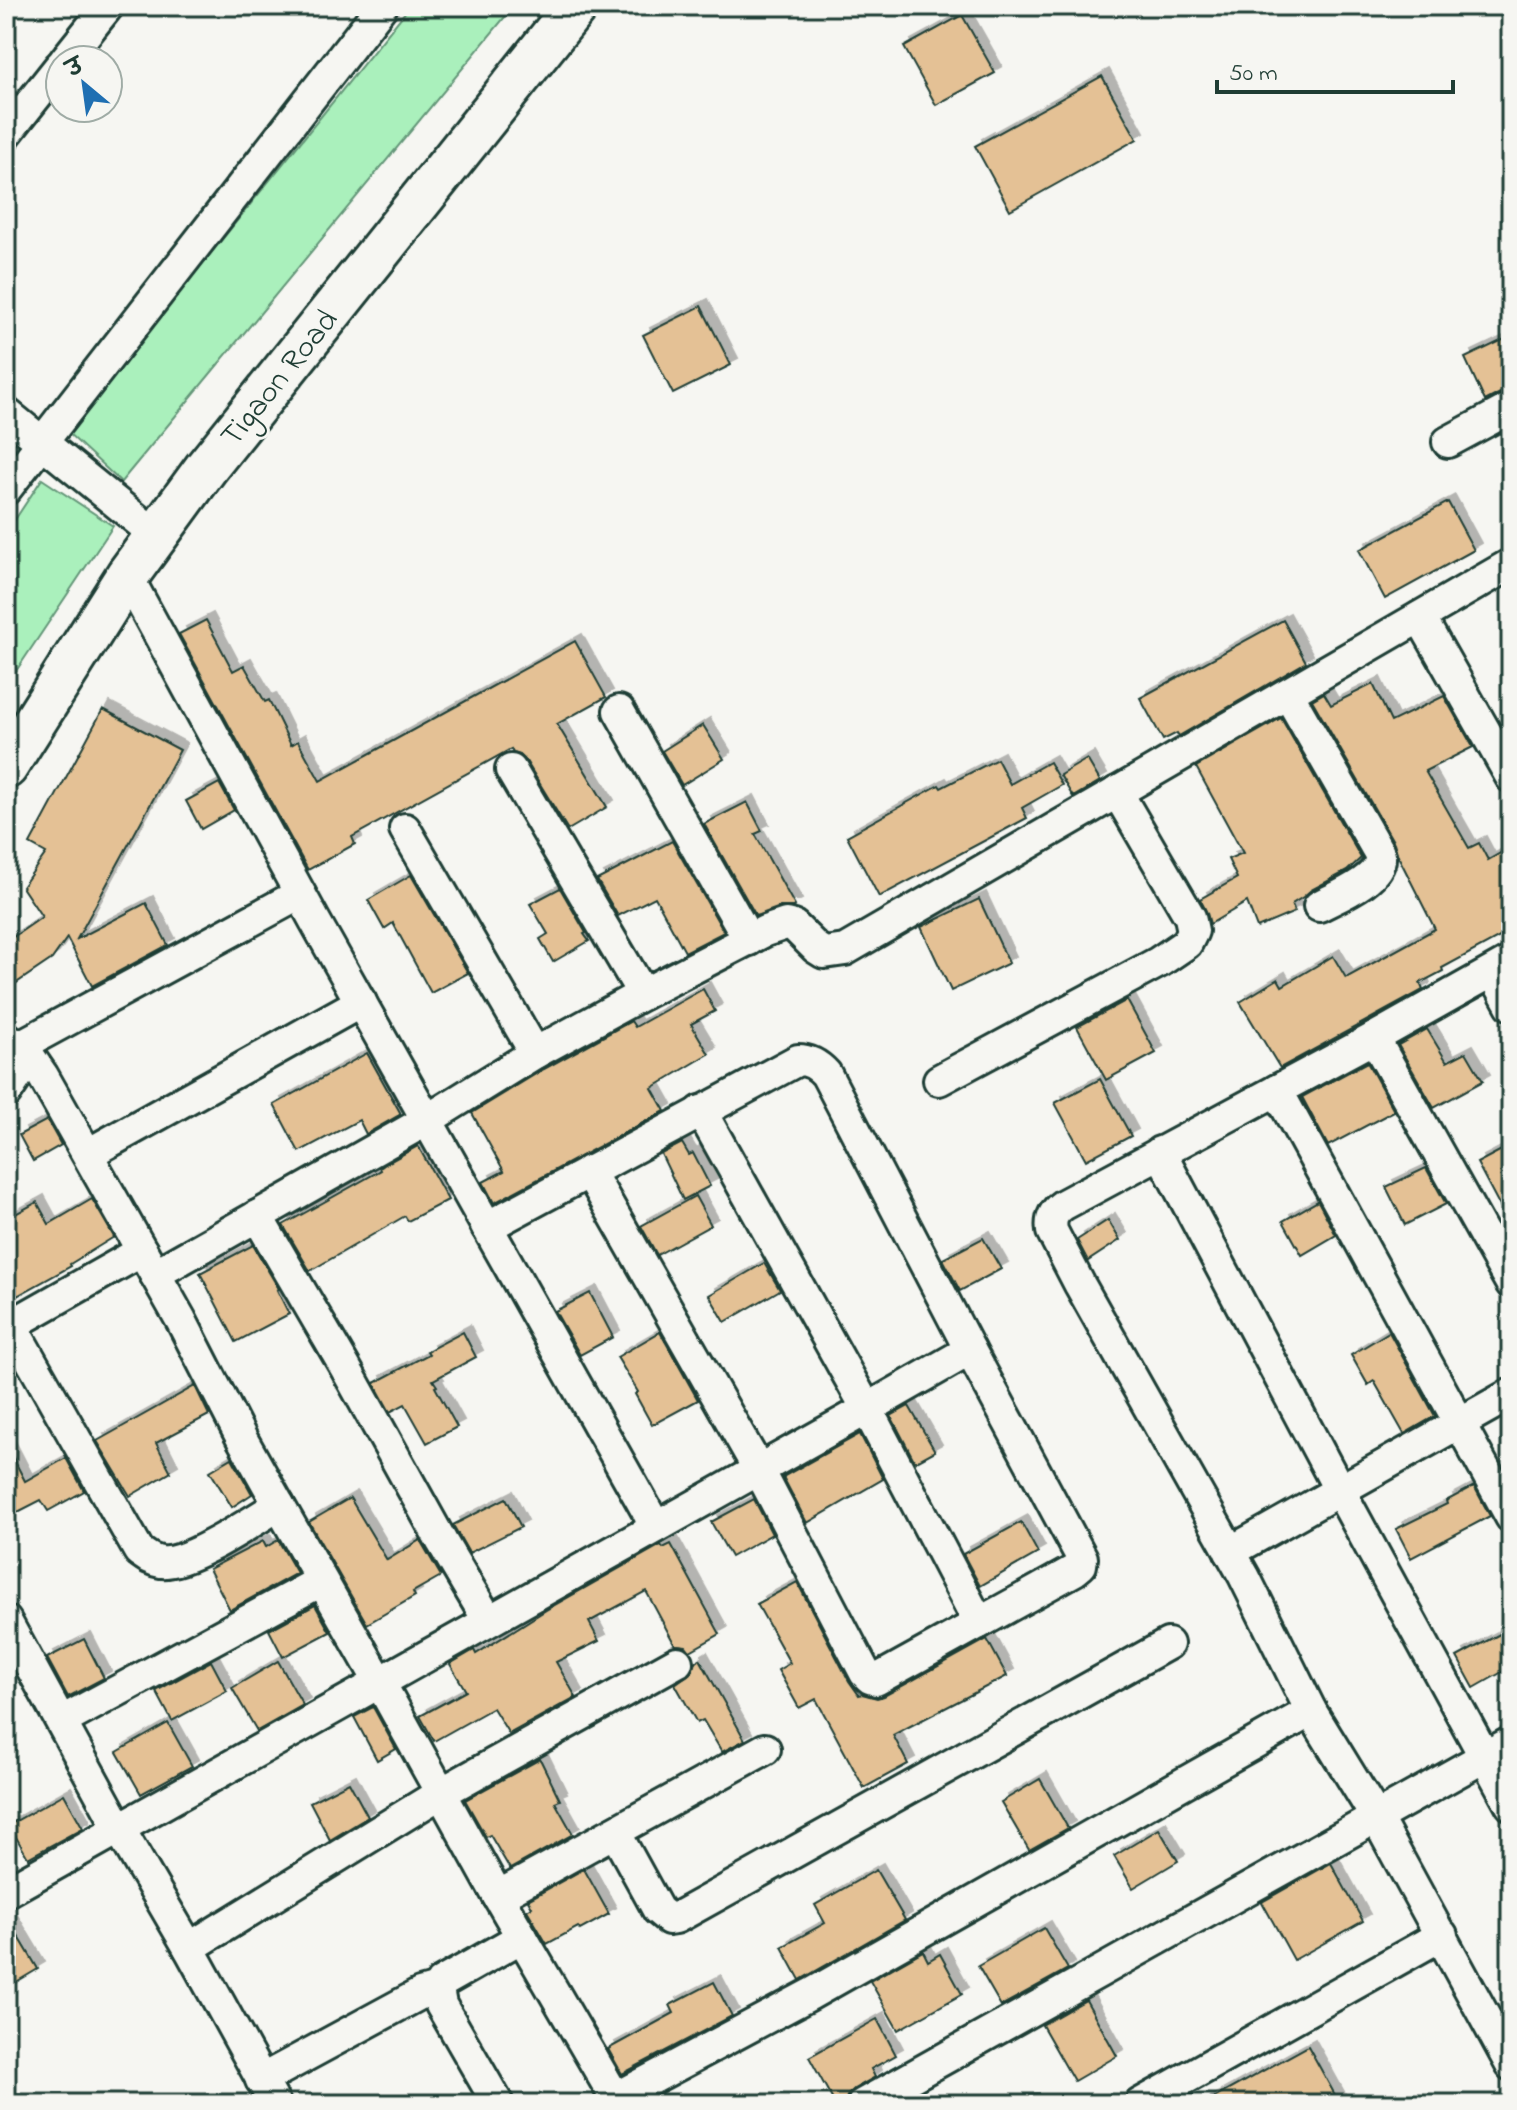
<svg xmlns="http://www.w3.org/2000/svg" width="1517" height="2110" font-family="'Indie Flower','Playpen Sans Deva',sans-serif">
  <style>
    .green { fill: #aaf0bc; stroke: #649678; stroke-width: 2 }
    .building { fill: #e4c195; stroke: #1f3d34; stroke-width: 2; filter: url(#shadow) }
    .lines { fill: none; stroke-linecap: round; stroke-linejoin: round }
    .street-casing { stroke: #1f3d34; stroke-width: 36 }
    .secondary-casing { stroke: #1f3d34; stroke-width: 48 }
    .street { stroke: #f6f6f2; stroke-width: 30 }
    .secondary { stroke: #f6f6f2; stroke-width: 42 }
    .labels { text-anchor: middle; stroke-width: 6; stroke-linejoin: round; paint-order: stroke }
    .street-label { font-size: 32px; fill: #1f3d34; stroke: #f6f6f2 }
  </style>
  <defs>
    <filter id="shadow"><feDropShadow dx="7" dy="-7" stdDeviation="0" flood-color="#0004"/></filter>
  </defs>
  <rect width="100%" height="100%" fill="#f6f6f2"/>
  <filter id="ink" filterUnits="userSpaceOnUse"><feTurbulence type="fractalNoise" baseFrequency=".0125" numOctaves="2"/><feDisplacementMap in="SourceGraphic" scale="16" xChannelSelector="R" yChannelSelector="G"/><feConvolveMatrix kernelMatrix="1 2 1 2 8 2 1 2 1" color-interpolation-filters="sRGB"/></filter>
  <g filter="url(#ink)">
    <!-- green -->
    <g class="green">
      <path d="M410,6H514L121,482L67,432Z"/>
      <path d="M42,479L113,526L6,686V533Z"/>
    </g>
    <!-- building -->
    <g class="building">
      <path d="M962,15L995,73L936,105L904,47Z"/>
      <path d="M1102,76L1137,139L1010,210L975,146Z"/>
      <path d="M701,306L731,365L673,394L643,335Z"/>
      <path d="M1511,336V390L1502,392L1485,401L1465,358Z"/>
      <path d="M1448,502L1474,550L1385,599L1359,550Z"/>
      <path d="M206,620L233,671L244,665L265,702L269,700L291,745L298,741L320,781L575,641L606,697L557,724L607,807L568,830L526,761L520,755L513,753L511,749L352,837L355,844L308,870L179,634Z"/>
      <path d="M1283,620L1306,662L1179,736L1177,733L1163,740L1140,698Z"/>
      <path d="M1373,684L1391,722L1444,696L1473,747L1425,771L1469,848L1479,843L1488,860L1511,847V931L1442,968L1443,971L1420,983L1423,990L1280,1068L1240,1002L1278,979L1282,986L1333,956L1346,978L1435,929L1398,856L1394,843L1312,700L1324,693L1331,705Z"/>
      <path d="M103,709L180,750L77,939L146,903L168,945L92,986L67,938L52,959L6,990V942L42,917L22,887L46,853L30,844Z"/>
      <path d="M1281,718L1361,858L1347,871L1311,890L1303,897L1292,904L1295,912L1257,928L1247,902L1210,924L1207,913L1200,899L1237,878L1228,859L1243,853L1196,767Z"/>
      <path d="M703,725L724,759L682,785L662,751Z"/>
      <path d="M997,759L1010,784L1049,762L1062,785L1022,808L1027,818L879,897L847,836L939,785L941,788Z"/>
      <path d="M1087,759L1100,781L1073,797L1060,775Z"/>
      <path d="M219,783L234,810L201,829L186,801Z"/>
      <path d="M747,802L762,831L755,834L795,906L793,907H780L756,916L704,824Z"/>
      <path d="M672,841L724,932L685,952L655,897L618,916L597,880Z"/>
      <path d="M411,875L468,973L431,993L393,923L384,929L368,900Z"/>
      <path d="M560,888L586,933L584,934L589,941L553,962L540,939L548,934L530,904Z"/>
      <path d="M979,899L1009,963L951,991L921,927Z"/>
      <path d="M703,989L715,1011L691,1024L709,1054L652,1088L665,1111L494,1203L483,1182L504,1171L472,1113L544,1069L631,1021L635,1027Z"/>
      <path d="M1127,1000L1156,1053L1106,1080L1077,1027Z"/>
      <path d="M1427,1029L1447,1062L1466,1052L1483,1081L1434,1108L1398,1045Z"/>
      <path d="M367,1053L401,1114L366,1134L359,1120L299,1152L274,1105Z"/>
      <path d="M1367,1062L1394,1111L1328,1146L1302,1097Z"/>
      <path d="M1100,1079L1131,1136L1086,1160L1055,1103Z"/>
      <path d="M47,1120L61,1145L33,1161L19,1135Z"/>
      <path d="M682,1143L689,1155L693,1153L710,1186L683,1200L661,1154Z"/>
      <path d="M1511,1145V1227L1477,1163Z"/>
      <path d="M418,1146L448,1200L408,1221L405,1216L310,1271L283,1225L381,1170L380,1168L384,1165Z"/>
      <path d="M1426,1168L1446,1204L1405,1225L1386,1187Z"/>
      <path d="M695,1196L711,1225L657,1255L641,1226Z"/>
      <path d="M92,1199L114,1237L70,1264L71,1266L6,1302V1219L37,1202L49,1224Z"/>
      <path d="M1318,1201L1336,1235L1302,1255L1283,1221Z"/>
      <path d="M1108,1220L1120,1240L1088,1261L1077,1240Z"/>
      <path d="M983,1238L1001,1269L960,1291L943,1259Z"/>
      <path d="M253,1245L279,1289L277,1290L289,1314L236,1342L200,1273Z"/>
      <path d="M764,1263L780,1290L725,1322L709,1295Z"/>
      <path d="M590,1293L613,1337L580,1355L555,1311Z"/>
      <path d="M463,1332L476,1357L433,1380L437,1386L435,1387L457,1427L427,1443L405,1404L390,1412L374,1383L429,1354L427,1351Z"/>
      <path d="M660,1332L698,1400L652,1425L635,1394L638,1392L617,1357Z"/>
      <path d="M1389,1332L1435,1416L1404,1434L1374,1381L1368,1385L1351,1355Z"/>
      <path d="M195,1386L209,1415L156,1443L171,1472L130,1496L97,1441Z"/>
      <path d="M909,1406L935,1451L915,1462L891,1416Z"/>
      <path d="M860,1434L883,1479L807,1523L783,1477Z"/>
      <path d="M6,1444L25,1481L66,1458L84,1491L48,1511L41,1500L6,1518Z"/>
      <path d="M232,1458L252,1494L232,1507L210,1471Z"/>
      <path d="M1474,1486L1490,1516L1411,1558L1396,1529L1447,1504L1446,1501Z"/>
      <path d="M350,1498L387,1560L420,1540L441,1576L413,1592L415,1596L367,1624L309,1522Z"/>
      <path d="M506,1498L521,1527L469,1553L453,1525Z"/>
      <path d="M754,1499L772,1534L731,1557L711,1522Z"/>
      <path d="M1021,1522L1038,1553L980,1586L963,1554Z"/>
      <path d="M278,1540L297,1573L230,1610L209,1569L263,1541L266,1547Z"/>
      <path d="M671,1544L720,1634L690,1651L686,1646L675,1645L646,1591L589,1622L599,1641L556,1662L576,1697L509,1734L493,1708L434,1741L420,1716L466,1691L450,1664L474,1650L476,1654L546,1610L661,1545L663,1548Z"/>
      <path d="M797,1582L849,1681L859,1695L862,1694L877,1698L884,1696L987,1639L1007,1676L893,1735L908,1764L864,1788L816,1699L799,1708L778,1670L790,1663L757,1604Z"/>
      <path d="M315,1605L330,1632L283,1657L269,1630Z"/>
      <path d="M1511,1628V1667L1474,1688L1457,1657Z"/>
      <path d="M84,1639L104,1678L68,1697L47,1658Z"/>
      <path d="M700,1659L745,1740L722,1752L703,1720L697,1723L675,1684L692,1672L695,1662Z"/>
      <path d="M211,1661L227,1691L172,1721L156,1691Z"/>
      <path d="M278,1661L303,1705L257,1731L232,1688Z"/>
      <path d="M373,1707L396,1749L377,1760L354,1717Z"/>
      <path d="M168,1723L192,1766L141,1794L117,1752Z"/>
      <path d="M540,1759L560,1800L555,1802L573,1834L510,1869L490,1835L486,1837L465,1800Z"/>
      <path d="M1040,1779L1068,1828L1029,1850L1001,1802Z"/>
      <path d="M349,1782L368,1817L330,1840L310,1802Z"/>
      <path d="M64,1794L83,1828L28,1858L9,1825Z"/>
      <path d="M1159,1829L1178,1861L1133,1888L1114,1856Z"/>
      <path d="M1331,1863L1363,1921L1294,1960L1262,1902Z"/>
      <path d="M584,1869L609,1914L580,1930L578,1927L547,1944L527,1910L532,1907L528,1900Z"/>
      <path d="M876,1870L905,1920L800,1980L782,1947L825,1923L815,1905Z"/>
      <path d="M6,1915L38,1969L6,1988Z"/>
      <path d="M1044,1928L1068,1969L1001,2006L978,1966Z"/>
      <path d="M923,1951L928,1961L940,1954L962,1994L898,2030L870,1981Z"/>
      <path d="M714,1982L732,2016L622,2074L608,2049L674,2013L670,2005Z"/>
      <path d="M1086,2000L1117,2056L1074,2081L1042,2025Z"/>
      <path d="M877,2019L896,2055L871,2069L875,2077L854,2089L847,2096L845,2104H835L809,2057Z"/>
      <path d="M1308,2046L1340,2104H1203Z"/>
    </g>
    <g class="lines">
      <defs>
        <g id="street">
          <path d="M65,60L108,6"/>
          <path d="M6,134L60,66"/>
          <path d="M6,413L156,535"/>
          <path d="M1448,442L1511,408"/>
          <path d="M6,489L382,6"/>
          <path d="M127,576L315,921L656,1527"/>
          <path d="M1420,617L1511,777"/>
          <path d="M1288,694L1374,844C1376,848 1379,852 1380,856C1382,879 1336,897 1319,906"/>
          <path d="M619,711L749,940"/>
          <path d="M511,770L643,994"/>
          <path d="M405,829L535,1053"/>
          <path d="M1511,961L1374,1038L1063,1205C1053,1212 1050,1219 1052,1231L1080,1285L1244,1576L1311,1711L1376,1817L1511,2065"/>
          <path d="M1493,972L1511,1005"/>
          <path d="M6,1037L30,1057L43,1076L181,1320L242,1439L279,1505L379,1681L498,1896L619,2104"/>
          <path d="M1374,1038L1511,1283"/>
          <path d="M18,1047L300,894"/>
          <path d="M939,1080L1159,962L1187,943L1193,931L1190,917L1117,792"/>
          <path d="M1277,1090L1511,1517"/>
          <path d="M6,1093L30,1057"/>
          <path d="M1160,1152L1340,1491L1511,1805"/>
          <path d="M88,1154L361,1002"/>
          <path d="M589,1171L759,1470L865,1673L870,1678L876,1680L979,1623L867,1409L701,1111"/>
          <path d="M257,1216L345,1367L442,1542L488,1620"/>
          <path d="M487,1227L798,1060C810,1060 818,1065 826,1074L970,1350L1082,1558L1081,1565L1075,1570L979,1623"/>
          <path d="M155,1274L427,1120L535,1053L643,994L765,931L786,924L794,926L816,948L824,953L845,950L1511,564"/>
          <path d="M11,1325L139,1551C146,1556 152,1561 161,1562C187,1566 254,1520 279,1505"/>
          <path d="M6,1328L142,1251"/>
          <path d="M1230,1552L1511,1394"/>
          <path d="M6,1621L119,1828L189,1948L275,2104"/>
          <path d="M62,1721L321,1581"/>
          <path d="M615,1832L658,1910L669,1919L676,1918L1168,1644"/>
          <path d="M6,1892L867,1409L970,1350"/>
          <path d="M498,1896L765,1749"/>
          <path d="M189,1948L441,1793L677,1662"/>
          <path d="M261,2080L420,1994L438,1989"/>
          <path d="M616,2098L811,1994L1311,1711"/>
          <path d="M498,2104L441,2005L438,1989L441,1983L448,1979L522,1937"/>
          <path d="M863,2104L1511,1742"/>
          <path d="M1140,2104L1442,1935"/>
        </g>
        <path id="secondary" d="M6,767L127,576L206,468L576,6"/>
      </defs>
      <!-- street casing -->
      <use href="#street" class="street-casing"/>
      <!-- secondary casing -->
      <use href="#secondary" class="secondary-casing"/>
      <!-- street -->
      <use href="#street" class="street"/>
      <!-- secondary -->
      <use href="#secondary" class="secondary"/>
    </g>
  </g>
  <g class="labels">
    <!-- street labels -->
    <g class="street-label">
      <text transform="translate(278 377) rotate(-51)" y="11">Tigaon Road</text>
    </g>
  </g>
  <!-- margin -->
  <rect width="1517" height="2110" fill="none" stroke="#f6f6f2" stroke-width="32"/>
  <rect x="16" y="16" width="1485" height="2078" fill="none" stroke="#1f3d34" stroke-width="3" filter="url(#ink)"/>
  <!-- north arrow -->
  <g transform="translate(84 84) rotate(331)"><circle r="38" fill="#f6f6f2" stroke="#a0aca6" stroke-width="2"/>
  <path d="M0-6L14 30L0 20L-14 30Z" fill="#1f6fb2"/>
  <text y="-12" font-size="22" font-weight="bold" text-anchor="middle" fill="#1f3d34">उ</text>
  </g>
  <!-- scale -->
  <path d="M1217 80v12h236v-12" fill="none" stroke="#1f3d34" stroke-width="4"/>
  <text x="1229" y="80" font-size="24" fill="#1f3d34" stroke="#f6f6f2" stroke-width="6" paint-order="stroke">50 m</text>
</svg>
